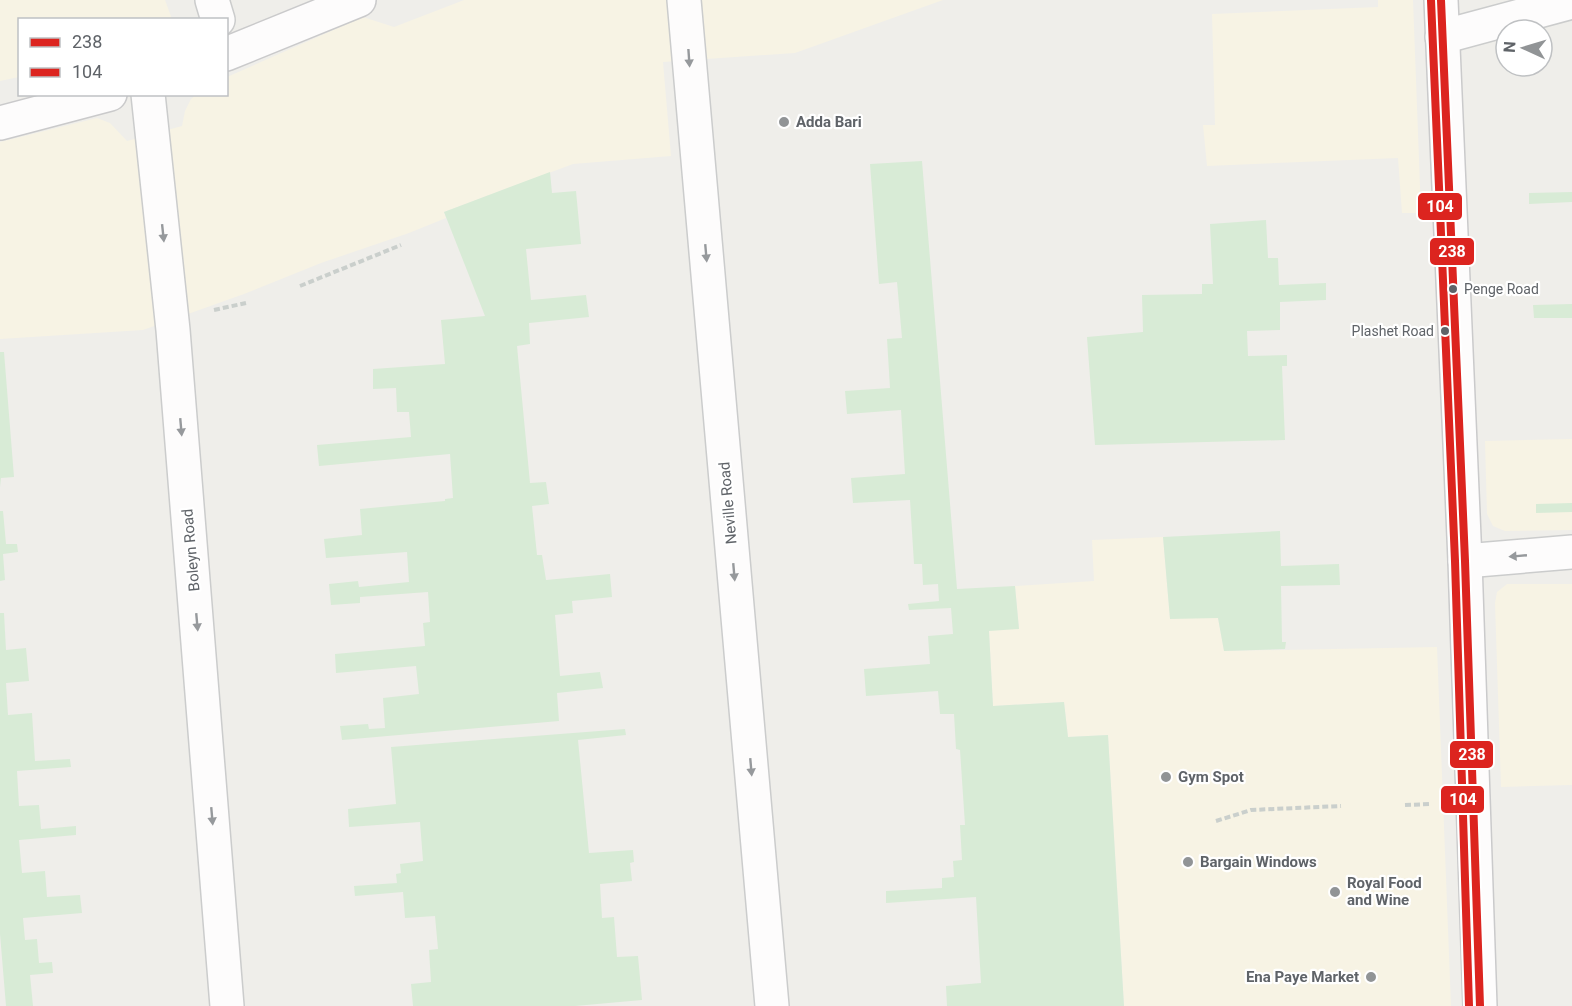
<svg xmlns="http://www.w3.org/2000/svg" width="1572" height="1006" font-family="Roboto,sans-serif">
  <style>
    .commercial { fill: #f7f3e4 }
    .green { fill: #d8ebd6 }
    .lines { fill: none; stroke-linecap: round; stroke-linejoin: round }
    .street-casing { stroke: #cbcccc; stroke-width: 36 }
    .secondary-casing { stroke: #cacacb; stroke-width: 36 }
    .path { stroke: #cacfcc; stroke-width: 4; stroke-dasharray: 6 3; stroke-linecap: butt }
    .street { stroke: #fdfcfc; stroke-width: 33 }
    .secondary { stroke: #fdfcfc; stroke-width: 33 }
    .bus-1-casing { stroke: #fff; stroke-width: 12 }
    .bus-2-casing { stroke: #fff; stroke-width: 12 }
    .bus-1 { stroke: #dc241f; stroke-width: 8 }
    .bus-2 { stroke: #dc241f; stroke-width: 8 }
    .oneway { fill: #96999c }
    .poi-dot { fill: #919496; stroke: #fff; stroke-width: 2 }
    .bus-dot { fill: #5f6368; stroke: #fff; stroke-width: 2 }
    .labels { text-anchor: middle; stroke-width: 4.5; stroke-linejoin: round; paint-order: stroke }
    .bus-label { font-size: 14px; fill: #5f6368; stroke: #fff; text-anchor: start }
    .poi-label { font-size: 15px; font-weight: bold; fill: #5f6368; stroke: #fff; text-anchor: start }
    .street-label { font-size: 15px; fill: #5f6368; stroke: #fff }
    .line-badge { stroke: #fff; stroke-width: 2 }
    .badge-label { font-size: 16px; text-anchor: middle; font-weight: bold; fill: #fff }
  </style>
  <rect width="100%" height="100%" fill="#efeeea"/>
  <!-- commercial -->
  <g class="commercial">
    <path d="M0,0H165L172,19L20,20L19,77L0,81Z"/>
    <path d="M464,0H943L795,53L663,62L671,156L573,164L444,212L446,218L409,233L321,263L244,294L143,330L0,339V142L97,118L110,123L127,141L182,126L185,111L191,99L196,95L226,94L227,77L363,17L394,27Z"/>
    <path d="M1378,0H1413L1421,213H1402L1398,158L1207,166L1203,125H1215L1212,14L1378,7Z"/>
    <path d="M1572,439V530L1505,531L1493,526L1487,514L1485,441Z"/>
    <path d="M1163,537L1170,618H1218L1224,651L1437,647L1451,1006H1124L1108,735L1068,737L1064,702L993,706L989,630L1019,628L1015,586L1094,581L1092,540Z"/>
    <path d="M1507,584H1572V785L1501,787L1495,603L1497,592Z"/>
  </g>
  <!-- green -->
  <g class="green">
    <path d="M922,161L957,589L1015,586L1019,629L989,631L993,706L1064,702L1068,737L1108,735L1124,1006H947L946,986L981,983L976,897L886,903V891L942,888V878L954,877L953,861L962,860L960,825H965L960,750L956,749L954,714H940L938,691L866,696L864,669L930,664L928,636L953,634L951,608L909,610L908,604L939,601L938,584L923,585L922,564H914L910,500L853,503L851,478L905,474L901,410L847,414L845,391L890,388L887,339L902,338L897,282L879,284L870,164Z"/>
    <path d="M550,172L552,193L576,191L581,244L526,249L531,300L586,295L589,317L529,323L530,344L517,346L530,483L546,482L549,504L532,506L537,555H542L546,580L610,574L612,597L572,601L573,613L555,615L560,676L600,672L603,688L557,693L559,721L342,740L340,726L368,724L369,729L385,728L383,698L419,694L416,666L336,673L335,654L425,646L423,623L430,622L428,592L360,597V603L331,605L329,584L358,581L359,587L409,582L407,552L326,558L324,539L362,535L360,509L445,501V499L453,498L450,454L319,466L317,445L411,437L409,412H397L396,388L373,389V369L445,364L441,320L485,316L444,212Z"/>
    <path d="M1572,192V202L1529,204V193Z"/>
    <path d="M1266,220L1268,258H1278L1279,285L1326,283V300L1280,302V330L1247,331L1248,356L1287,355V366H1282L1285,440L1095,445L1087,337L1143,332L1142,295L1202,294V284H1213L1210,224Z"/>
    <path d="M1572,304V318H1534L1533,305Z"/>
    <path d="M0,352H4L14,477L1,478L0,487Z"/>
    <path d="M1572,503V512L1536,513V504Z"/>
    <path d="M0,511H3L6,544H17L18,552L3,554L5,580L0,581Z"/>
    <path d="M1280,531L1281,566L1339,564L1340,585L1281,586L1282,642H1286L1285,649L1224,651L1218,618L1170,619L1163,537Z"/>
    <path d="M0,613H4L6,650L26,648L29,681L6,683L8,715L32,713L35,761L70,759L71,767L17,771L19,806L39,805L41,829L76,826V835L19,840L22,873L45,871L47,897L80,895L82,913L23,918L25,940L37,939L39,963L52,962L53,973L30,975L33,1006H6L0,934Z"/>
    <path d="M625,729L626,735L578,740L589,853L633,850L634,862L630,863L632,881L600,884L602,918L614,917L617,957L638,956L642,1000L575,1006H413L411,984L431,982L429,950L438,949L435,916L405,918L403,892L355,896L354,886L397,883L396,874L401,873L400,864L423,861L420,822L349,827L348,809L396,804L391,747Z"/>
  </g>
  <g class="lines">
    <defs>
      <g id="street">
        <path d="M212,0L218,20"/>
        <path d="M684,0L772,1006"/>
        <path d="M1442,37L1572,2"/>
        <path d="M148,94L173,330L227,1006"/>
        <path d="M1465,561L1572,552"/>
      </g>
      <g id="secondary">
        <path d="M1441,0L1465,561L1480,1006"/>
        <path d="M226,54L359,0"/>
        <path d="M0,123L110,94"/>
      </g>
    </defs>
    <!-- street casing -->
    <use href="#street" class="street-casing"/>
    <!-- secondary casing -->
    <use href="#secondary" class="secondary-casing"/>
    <!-- path -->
    <g class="path">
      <path d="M300,286L401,245"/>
      <path d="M214,310L246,303"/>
      <path d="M1405,805L1430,804"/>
      <path d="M1216,821L1251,810L1341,806"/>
    </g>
    <!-- street -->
    <use href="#street" class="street"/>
    <!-- secondary -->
    <use href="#secondary" class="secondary"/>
    <defs>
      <path id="bus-1" d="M1441,0L1465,561L1480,1006"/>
      <path id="bus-2" d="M1431,0L1455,561L1469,1006"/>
    </defs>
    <!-- bus-1 casing -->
    <use href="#bus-1" class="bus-1-casing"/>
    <!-- bus-2 casing -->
    <use href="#bus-2" class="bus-2-casing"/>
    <!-- bus-1 -->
    <use href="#bus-1" class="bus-1"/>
    <!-- bus-2 -->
    <use href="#bus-2" class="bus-2"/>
  </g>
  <!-- one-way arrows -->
  <defs><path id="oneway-solid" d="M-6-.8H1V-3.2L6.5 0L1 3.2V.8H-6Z" transform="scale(1.5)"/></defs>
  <g class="oneway">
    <use href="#oneway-solid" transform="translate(689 58) rotate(86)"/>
    <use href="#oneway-solid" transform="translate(163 233) rotate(84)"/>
    <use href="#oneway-solid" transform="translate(706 253) rotate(85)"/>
    <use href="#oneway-solid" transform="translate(181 427) rotate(85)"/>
    <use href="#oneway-solid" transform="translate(1518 556) rotate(175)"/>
    <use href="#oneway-solid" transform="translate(734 572) rotate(85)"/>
    <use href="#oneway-solid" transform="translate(197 622) rotate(85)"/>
    <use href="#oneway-solid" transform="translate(751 767) rotate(85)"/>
    <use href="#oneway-solid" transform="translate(212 816) rotate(85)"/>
  </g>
  <!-- markers -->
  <g class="poi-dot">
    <circle cx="784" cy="122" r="6"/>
    <circle cx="1166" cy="777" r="6"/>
    <circle cx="1188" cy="862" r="6"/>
    <circle cx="1335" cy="892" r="6"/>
    <circle cx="1371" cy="977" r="6"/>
  </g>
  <g class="bus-dot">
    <circle cx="1453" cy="289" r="5"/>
    <circle cx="1445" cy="331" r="5"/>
  </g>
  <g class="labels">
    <!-- bus labels -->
    <g class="bus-label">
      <text x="1464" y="294">Penge Road</text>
      <text x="1434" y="336" text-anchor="end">Plashet Road</text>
    </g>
    <!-- poi labels -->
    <g class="poi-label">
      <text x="796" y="127">Adda Bari</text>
      <text x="1178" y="782">Gym Spot</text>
      <text x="1200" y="867">Bargain Windows</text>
      <text x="1347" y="888">Royal Food<tspan x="1347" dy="17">and Wine</tspan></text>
      <text x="1359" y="982" text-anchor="end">Ena Paye Market</text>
    </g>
    <!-- street labels -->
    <g class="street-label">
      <text transform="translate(728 503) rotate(-95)" y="5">Neville Road</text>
      <text transform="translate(191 550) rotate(-95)" y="5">Boleyn Road</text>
    </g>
  </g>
  <g class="line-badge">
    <rect x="1417" y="192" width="46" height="29" rx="6" fill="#dc241f"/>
    <rect x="1429" y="237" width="46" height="29" rx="6" fill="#dc241f"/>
    <rect x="1449" y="740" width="45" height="29" rx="6" fill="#dc241f"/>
    <rect x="1440" y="785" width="45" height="29" rx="6" fill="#dc241f"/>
  </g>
  <g class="badge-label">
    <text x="1440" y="212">104</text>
    <text x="1452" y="257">238</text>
    <text x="1472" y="760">238</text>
    <text x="1463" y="805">104</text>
  </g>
  <!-- legend -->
  <rect x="18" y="18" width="210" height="78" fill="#ffffff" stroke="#bfc1c3" stroke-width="1.5"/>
  <rect x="30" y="38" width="30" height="9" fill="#dc241f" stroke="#bfc1c3" stroke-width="1.5"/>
  <text x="72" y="48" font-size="18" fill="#5f6368">238</text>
  <rect x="30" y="68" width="30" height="9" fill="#dc241f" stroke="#bfc1c3" stroke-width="1.5"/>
  <text x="72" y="78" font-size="18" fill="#5f6368">104</text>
  <!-- north arrow -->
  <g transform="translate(1524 48) rotate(274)"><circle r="28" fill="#ffffff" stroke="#bfc1c3" stroke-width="1.5"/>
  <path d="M0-4.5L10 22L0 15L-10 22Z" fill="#919496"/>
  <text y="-9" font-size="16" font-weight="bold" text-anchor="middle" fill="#5f6368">N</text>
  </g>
</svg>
